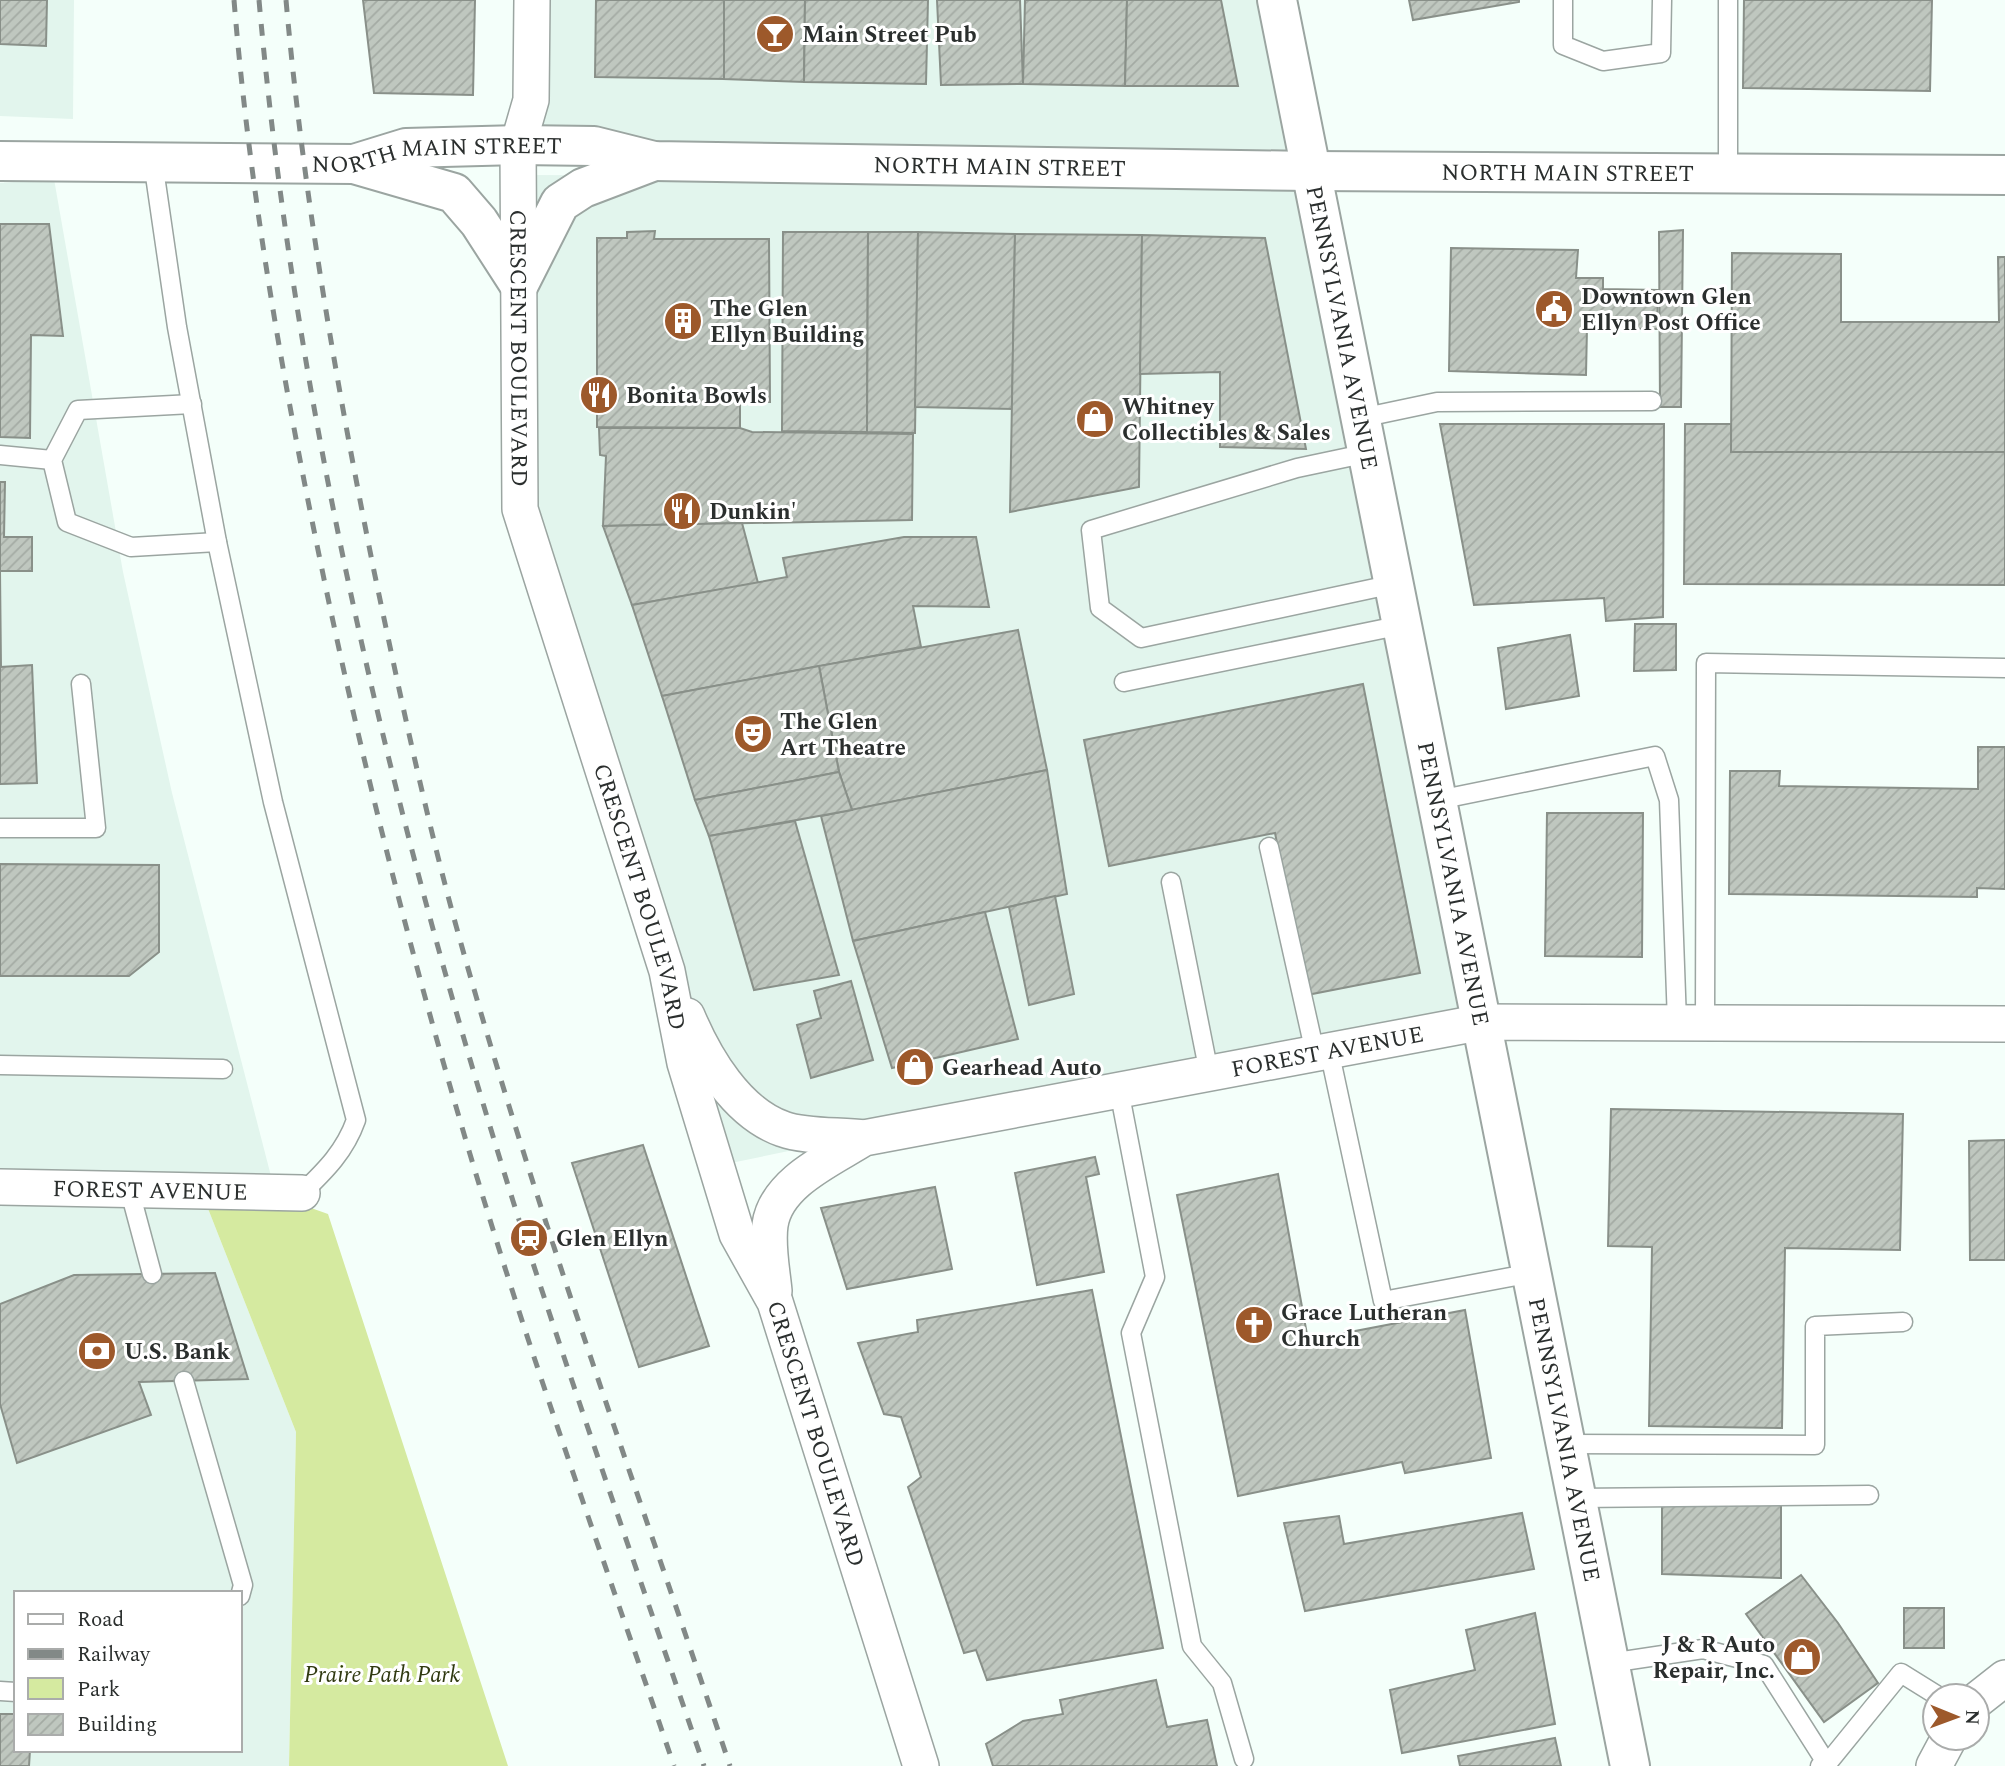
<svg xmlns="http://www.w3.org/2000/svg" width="2005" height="1766" font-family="Spectral,serif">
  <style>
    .built { fill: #e2f5ed; fill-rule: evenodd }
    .park { fill: #d5eaa0 }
    .building { fill: url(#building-hatch); stroke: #899089; stroke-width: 2 }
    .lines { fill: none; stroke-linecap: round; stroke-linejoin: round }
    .service-casing { stroke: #9ba5a1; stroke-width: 21 }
    .minor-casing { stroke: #9ba5a1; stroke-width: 38 }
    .tertiary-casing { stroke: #9ba5a1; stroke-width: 42 }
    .service { stroke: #fff; stroke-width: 18 }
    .minor { stroke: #fff; stroke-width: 35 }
    .tertiary { stroke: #fff; stroke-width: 38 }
    .rail { stroke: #828987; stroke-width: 5; stroke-dasharray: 12 12; stroke-linecap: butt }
    .labels { text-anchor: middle; stroke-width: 6; stroke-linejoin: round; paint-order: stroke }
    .poi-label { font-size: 23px; font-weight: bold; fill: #2b2f2e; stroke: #fff; text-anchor: start }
    .street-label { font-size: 23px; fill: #2b2f2e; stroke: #fff }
    .park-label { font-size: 23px; font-style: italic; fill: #303910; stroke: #fff }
  </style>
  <defs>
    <pattern id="building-hatch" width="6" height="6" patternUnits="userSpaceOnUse" patternTransform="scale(1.75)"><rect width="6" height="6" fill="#bfc7bf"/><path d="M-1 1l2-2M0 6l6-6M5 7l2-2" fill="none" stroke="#a4aba4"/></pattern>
  </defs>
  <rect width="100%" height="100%" fill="#f4fffa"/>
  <!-- built -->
  <g class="built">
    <path d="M0,0H74L73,119L0,116Z"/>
    <path d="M541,0H1265L1297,158L539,156Z"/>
    <path d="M529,175L1299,178L1466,1011L731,1163L530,503Z"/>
    <path d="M54,179L123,572L172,793L272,1180L0,1175V183Z"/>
    <path d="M0,1201H205L296,1432L289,1766H0ZM16,1593H240V1750H16Z"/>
  </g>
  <!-- park -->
  <path class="park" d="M205,1201L297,1203L328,1214L508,1766H289L296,1432Z"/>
  <!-- building -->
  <g class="building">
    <path d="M0,0H47L46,46L0,44Z"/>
    <path d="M363,0H475L473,95L374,93Z"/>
    <path d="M596,0H724V79L595,77Z"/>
    <path d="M724,0H805L804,82L724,79Z"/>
    <path d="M805,0H928L926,84L804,82Z"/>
    <path d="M937,0H1020L1023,84L941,85Z"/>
    <path d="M1025,0H1127L1125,86L1023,84Z"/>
    <path d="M1127,0H1221L1238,86H1125Z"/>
    <path d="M1409,0H1519V2L1413,20Z"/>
    <path d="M1744,0H1932L1930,91L1743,88Z"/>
    <path d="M0,224H49L63,336L31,335L30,438L0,437Z"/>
    <path d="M1683,230L1681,407H1660L1659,232Z"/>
    <path d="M655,231L654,239H769L770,402H740V428L597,427V238H627V232Z"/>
    <path d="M783,232H868L867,432L782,431Z"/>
    <path d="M868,232H918L915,433L867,432Z"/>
    <path d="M918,232L1015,234L1012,409L915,407Z"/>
    <path d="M1015,234L1142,235L1139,487L1010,512Z"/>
    <path d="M1142,235L1265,238L1306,449L1220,447V372L1140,374Z"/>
    <path d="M1451,248L1578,250L1576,278H1603V289L1658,290L1657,329L1587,328L1586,375L1449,371Z"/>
    <path d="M1732,253L1841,254V322H1999L1998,257H2005V452H1731Z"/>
    <path d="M1440,424H1664L1663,617L1606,621L1604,598L1474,605Z"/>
    <path d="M1685,424H1731V452H2005V585L1684,584Z"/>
    <path d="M599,428H740L752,432L913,434L912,520L603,526L606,456L600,455Z"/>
    <path d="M0,482H5L4,537H32V571H0Z"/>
    <path d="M742,523L758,583L632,605L603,526Z"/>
    <path d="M904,537H976L989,607L913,606L921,647L662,696L632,605L787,577L783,558Z"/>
    <path d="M0,571L1,667H0Z"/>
    <path d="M1635,624H1676V670L1634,671Z"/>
    <path d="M1018,630L1047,770L852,810L839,772L819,666Z"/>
    <path d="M1570,635L1579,696L1506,709L1498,648Z"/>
    <path d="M32,665L37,783L0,784V667Z"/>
    <path d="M819,666L839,772L695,800L662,696Z"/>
    <path d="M1363,684L1420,973L1307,995L1275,833L1109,866L1084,740Z"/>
    <path d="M1978,747H2005V889L1977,888V897L1729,894L1730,771H1780L1779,786L1978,789Z"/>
    <path d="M1047,770L1067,894L853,941L821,816Z"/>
    <path d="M839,772L852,810L709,836L695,800Z"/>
    <path d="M1547,813H1643L1642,957L1545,956Z"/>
    <path d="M795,821L839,975L754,990L709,836Z"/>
    <path d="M0,864L159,865V952L129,976H0Z"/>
    <path d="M1055,896L1074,994L1029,1005L1009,907Z"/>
    <path d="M985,912L1018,1039L892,1068L853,941Z"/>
    <path d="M851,981L873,1060L811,1078L797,1025L821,1018L814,991Z"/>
    <path d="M1611,1109L1903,1114L1900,1250L1785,1248L1782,1428L1649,1426L1652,1247L1608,1246Z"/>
    <path d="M2005,1140V1260H1970L1969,1141Z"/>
    <path d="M643,1145L709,1346L639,1367L572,1163Z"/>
    <path d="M1095,1157L1099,1174L1086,1177L1104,1272L1037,1285L1015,1173Z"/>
    <path d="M1278,1174L1308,1340L1465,1310L1491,1458L1405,1473L1402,1462L1238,1496L1177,1195Z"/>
    <path d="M935,1187L952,1269L847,1289L821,1208Z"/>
    <path d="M215,1273L248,1379L139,1382L151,1415L17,1463L0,1404V1304L74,1275Z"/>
    <path d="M1092,1290L1163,1648L987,1680L976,1650L964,1653L908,1487L921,1477L901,1417L884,1414L858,1343L918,1332L917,1320Z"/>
    <path d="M1662,1499H1781V1578L1662,1574Z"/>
    <path d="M1522,1513L1534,1569L1305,1611L1284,1523L1339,1516L1344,1544Z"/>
    <path d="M1801,1575L1838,1623L1878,1683L1824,1722L1746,1614Z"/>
    <rect x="1904" y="1608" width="40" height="40"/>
    <path d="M1535,1613L1555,1724L1402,1753L1390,1690L1475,1670L1466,1630Z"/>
    <path d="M1156,1680L1167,1727L1207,1720L1217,1766H993L986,1744L1023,1721L1063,1714L1060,1700Z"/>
    <path d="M0,1714H16V1750H30L29,1766H0Z"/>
    <path d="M1555,1738L1561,1766H1460L1458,1756Z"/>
  </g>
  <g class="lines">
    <defs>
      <g id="service">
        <path d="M1563,0V45L1603,61L1661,53L1662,0"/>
        <path d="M153,162L177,327L217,542L273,802L356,1120C345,1151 326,1170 302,1193"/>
        <path d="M1728,173V0"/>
        <path d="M192,404L78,410L52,460L67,522L131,547L217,542"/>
        <path d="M1361,418L1437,402L1652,401"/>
        <path d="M1368,453L1297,468L1091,530L1100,608L1141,638L1394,584"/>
        <path d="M0,455L52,460"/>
        <path d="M1124,682L1402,625"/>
        <path d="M1438,800L1655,756L1669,800L1677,1022"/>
        <path d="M0,828H96L81,684"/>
        <path d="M1269,847L1315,1053"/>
        <path d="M1171,882L1209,1073"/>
        <path d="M1705,1022L1706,663L2005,668"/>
        <path d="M1329,1050L1383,1301L1532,1273"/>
        <path d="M0,1065L223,1069"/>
        <path d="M1119,1090L1155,1277L1131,1333L1192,1646L1222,1683L1244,1759"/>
        <path d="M129,1188L152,1274"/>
        <path d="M184,1381L243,1585L240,1596"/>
        <path d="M1566,1444L1815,1445V1326L1903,1322"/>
        <path d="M1577,1498L1869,1495"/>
        <path d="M1610,1663L1703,1649L1764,1665L1827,1764"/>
        <path d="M0,1691L16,1692"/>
        <path d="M1820,1766L1827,1764L1901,1673L1938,1696"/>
      </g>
      <g id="minor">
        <path id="s1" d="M532,0L531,100L518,145L520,509L667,971L685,1063L737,1234L775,1302L921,1766"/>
        <path d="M687,1016C705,1059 737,1113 783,1129C804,1137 841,1135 864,1138"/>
        <path id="s2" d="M0,1187L302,1193"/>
        <path id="s3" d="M774,1291C772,1270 767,1246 770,1225C776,1182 831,1159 864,1138L1483,1022L2005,1024"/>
        <path d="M1977,1700L2005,1678"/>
        <path d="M1934,1766L1949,1738"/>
      </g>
      <g id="tertiary">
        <path id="s4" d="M1277,0L1630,1766"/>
        <path id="s5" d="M0,161L354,164L406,148L518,145L594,146L654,161L1311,171L2005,175"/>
        <path d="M354,164L454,193L479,222L519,284L560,203L583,188L654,161"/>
      </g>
    </defs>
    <!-- service casing -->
    <use href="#service" class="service-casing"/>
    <!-- minor casing -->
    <use href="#minor" class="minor-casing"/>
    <!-- tertiary casing -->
    <use href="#tertiary" class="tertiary-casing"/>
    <!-- service -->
    <use href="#service" class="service"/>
    <!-- minor -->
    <use href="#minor" class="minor"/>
    <!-- tertiary -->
    <use href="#tertiary" class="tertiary"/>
    <!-- rail -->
    <g class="rail">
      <path d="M234,0C250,196 284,387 324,579C373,813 434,1044 506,1271C559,1437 618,1601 674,1766"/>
      <path d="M259,0C295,407 391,812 513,1201C573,1390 640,1578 704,1766"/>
      <path d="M286,0C303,192 336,382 374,571C398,685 422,799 452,911C531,1200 635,1482 730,1766"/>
    </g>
  </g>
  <!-- icons -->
  <defs>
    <symbol id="bar-disc" viewBox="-11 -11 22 22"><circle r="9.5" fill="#9d592b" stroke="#fff"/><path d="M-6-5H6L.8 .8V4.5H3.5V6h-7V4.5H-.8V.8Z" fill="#fff"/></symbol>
    <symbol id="civic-disc" viewBox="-11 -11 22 22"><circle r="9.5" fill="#9d592b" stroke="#fff"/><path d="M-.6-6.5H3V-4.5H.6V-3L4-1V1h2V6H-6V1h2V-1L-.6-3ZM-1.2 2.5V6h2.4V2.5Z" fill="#fff"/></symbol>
    <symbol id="building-disc" viewBox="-11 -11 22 22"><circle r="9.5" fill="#9d592b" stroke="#fff"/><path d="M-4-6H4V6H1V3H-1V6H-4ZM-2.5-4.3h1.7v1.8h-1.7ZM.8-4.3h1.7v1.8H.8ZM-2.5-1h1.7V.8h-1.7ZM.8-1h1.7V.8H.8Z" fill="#fff"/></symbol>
    <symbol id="restaurant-disc" viewBox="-11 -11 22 22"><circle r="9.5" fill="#9d592b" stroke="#fff"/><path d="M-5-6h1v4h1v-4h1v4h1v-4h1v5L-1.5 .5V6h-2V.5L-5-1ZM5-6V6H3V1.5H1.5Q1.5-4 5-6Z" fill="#fff"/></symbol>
    <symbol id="shop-disc" viewBox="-11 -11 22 22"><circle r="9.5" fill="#9d592b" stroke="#fff"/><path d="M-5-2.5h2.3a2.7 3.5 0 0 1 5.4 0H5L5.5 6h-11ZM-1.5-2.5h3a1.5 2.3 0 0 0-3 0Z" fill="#fff"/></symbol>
    <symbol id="theatre-disc" viewBox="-11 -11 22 22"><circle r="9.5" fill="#9d592b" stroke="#fff"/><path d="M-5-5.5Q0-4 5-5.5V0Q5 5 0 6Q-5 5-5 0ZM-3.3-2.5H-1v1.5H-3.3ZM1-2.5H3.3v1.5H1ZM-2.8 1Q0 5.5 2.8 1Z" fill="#fff"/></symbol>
    <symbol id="station-disc" viewBox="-11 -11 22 22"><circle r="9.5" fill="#9d592b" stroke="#fff"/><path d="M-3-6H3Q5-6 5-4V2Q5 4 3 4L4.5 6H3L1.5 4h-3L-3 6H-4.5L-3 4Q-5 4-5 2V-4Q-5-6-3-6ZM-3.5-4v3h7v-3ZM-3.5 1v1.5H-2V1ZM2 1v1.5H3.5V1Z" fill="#fff"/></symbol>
    <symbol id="church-disc" viewBox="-11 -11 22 22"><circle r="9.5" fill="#9d592b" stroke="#fff"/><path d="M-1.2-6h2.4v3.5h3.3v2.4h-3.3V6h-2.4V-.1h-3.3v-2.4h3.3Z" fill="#fff"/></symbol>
    <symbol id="bank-disc" viewBox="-11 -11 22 22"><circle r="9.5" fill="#9d592b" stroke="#fff"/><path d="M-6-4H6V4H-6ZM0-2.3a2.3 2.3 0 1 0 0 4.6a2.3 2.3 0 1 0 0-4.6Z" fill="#fff"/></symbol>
  </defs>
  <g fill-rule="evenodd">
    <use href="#bar-disc" x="753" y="12" width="44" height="44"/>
    <use href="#civic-disc" x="1532" y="287" width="44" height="44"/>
    <use href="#building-disc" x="661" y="299" width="44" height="44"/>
    <use href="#restaurant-disc" x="577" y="373" width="44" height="44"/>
    <use href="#shop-disc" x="1073" y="397" width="44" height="44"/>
    <use href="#restaurant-disc" x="660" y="489" width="44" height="44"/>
    <use href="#theatre-disc" x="731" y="712" width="44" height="44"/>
    <use href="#shop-disc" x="893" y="1045" width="44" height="44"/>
    <use href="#station-disc" x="507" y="1216" width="44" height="44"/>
    <use href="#church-disc" x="1232" y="1303" width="44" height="44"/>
    <use href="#bank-disc" x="75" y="1329" width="44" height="44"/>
    <use href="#shop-disc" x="1780" y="1635" width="44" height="44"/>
  </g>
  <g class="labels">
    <!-- poi labels -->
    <g class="poi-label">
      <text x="802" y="42">Main Street Pub</text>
      <text x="1581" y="304">Downtown Glen<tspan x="1581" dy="26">Ellyn Post Office</tspan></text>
      <text x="710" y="316">The Glen<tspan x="710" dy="26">Ellyn Building</tspan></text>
      <text x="626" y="403">Bonita Bowls</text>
      <text x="1122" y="414">Whitney<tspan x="1122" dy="26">Collectibles &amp; Sales</tspan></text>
      <text x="709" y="519">Dunkin'</text>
      <text x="780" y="729">The Glen<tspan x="780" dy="26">Art Theatre</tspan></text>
      <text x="942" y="1075">Gearhead Auto</text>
      <text x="556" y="1246">Glen Ellyn</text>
      <text x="1281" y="1320">Grace Lutheran<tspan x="1281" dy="26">Church</tspan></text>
      <text x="124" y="1359">U.S. Bank</text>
      <text x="1775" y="1652" text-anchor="end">J &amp; R Auto<tspan x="1775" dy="26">Repair, Inc.</tspan></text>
    </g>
    <!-- street labels -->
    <g class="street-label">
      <text dy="8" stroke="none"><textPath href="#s5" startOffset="438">NORTH MAIN STREET</textPath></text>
      <text dy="8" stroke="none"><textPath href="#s5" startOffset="1004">NORTH MAIN STREET</textPath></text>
      <text dy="8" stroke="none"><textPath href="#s5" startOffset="1572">NORTH MAIN STREET</textPath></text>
      <text dy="8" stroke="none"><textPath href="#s4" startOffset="334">PENNSYLVANIA AVENUE</textPath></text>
      <text dy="8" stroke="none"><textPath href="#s1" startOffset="350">CRESCENT BOULEVARD</textPath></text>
      <text dy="8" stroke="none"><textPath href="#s4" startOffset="901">PENNSYLVANIA AVENUE</textPath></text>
      <text dy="8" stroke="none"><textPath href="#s1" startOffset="917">CRESCENT BOULEVARD</textPath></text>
      <text dy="8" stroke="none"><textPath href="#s3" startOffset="670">FOREST AVENUE</textPath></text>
      <text dy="8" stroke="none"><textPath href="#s2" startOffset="150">FOREST AVENUE</textPath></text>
      <text dy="8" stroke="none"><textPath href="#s1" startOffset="1484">CRESCENT BOULEVARD</textPath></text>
      <text dy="8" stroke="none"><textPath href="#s4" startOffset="1468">PENNSYLVANIA AVENUE</textPath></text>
    </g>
    <!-- park labels -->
    <g class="park-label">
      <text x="382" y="1682">Praire Path Park</text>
    </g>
  </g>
  <!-- legend -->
  <rect x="14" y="1591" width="228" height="161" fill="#ffffff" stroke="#aaacab" stroke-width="2"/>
  <rect x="28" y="1614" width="35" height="10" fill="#ffffff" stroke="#aaacab" stroke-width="2"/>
  <text x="77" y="1626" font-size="21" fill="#2b2f2e">Road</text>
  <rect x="28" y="1649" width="35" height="10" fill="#828987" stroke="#aaacab" stroke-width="2"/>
  <text x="77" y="1661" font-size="21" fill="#2b2f2e">Railway</text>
  <rect x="28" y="1678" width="35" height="21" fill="#d5eaa0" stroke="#aaacab" stroke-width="2"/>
  <text x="77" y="1696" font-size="21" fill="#2b2f2e">Park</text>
  <rect x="28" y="1714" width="35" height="21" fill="url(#building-hatch)" stroke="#aaacab" stroke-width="2"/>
  <text x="77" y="1731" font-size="21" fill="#2b2f2e">Building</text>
  <!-- north arrow -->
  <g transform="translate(1956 1717) rotate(91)"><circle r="33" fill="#ffffff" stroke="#aaacab" stroke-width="2"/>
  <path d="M0-5L12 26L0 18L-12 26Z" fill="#9d592b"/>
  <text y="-10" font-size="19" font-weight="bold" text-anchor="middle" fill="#2b2f2e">N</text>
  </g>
</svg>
